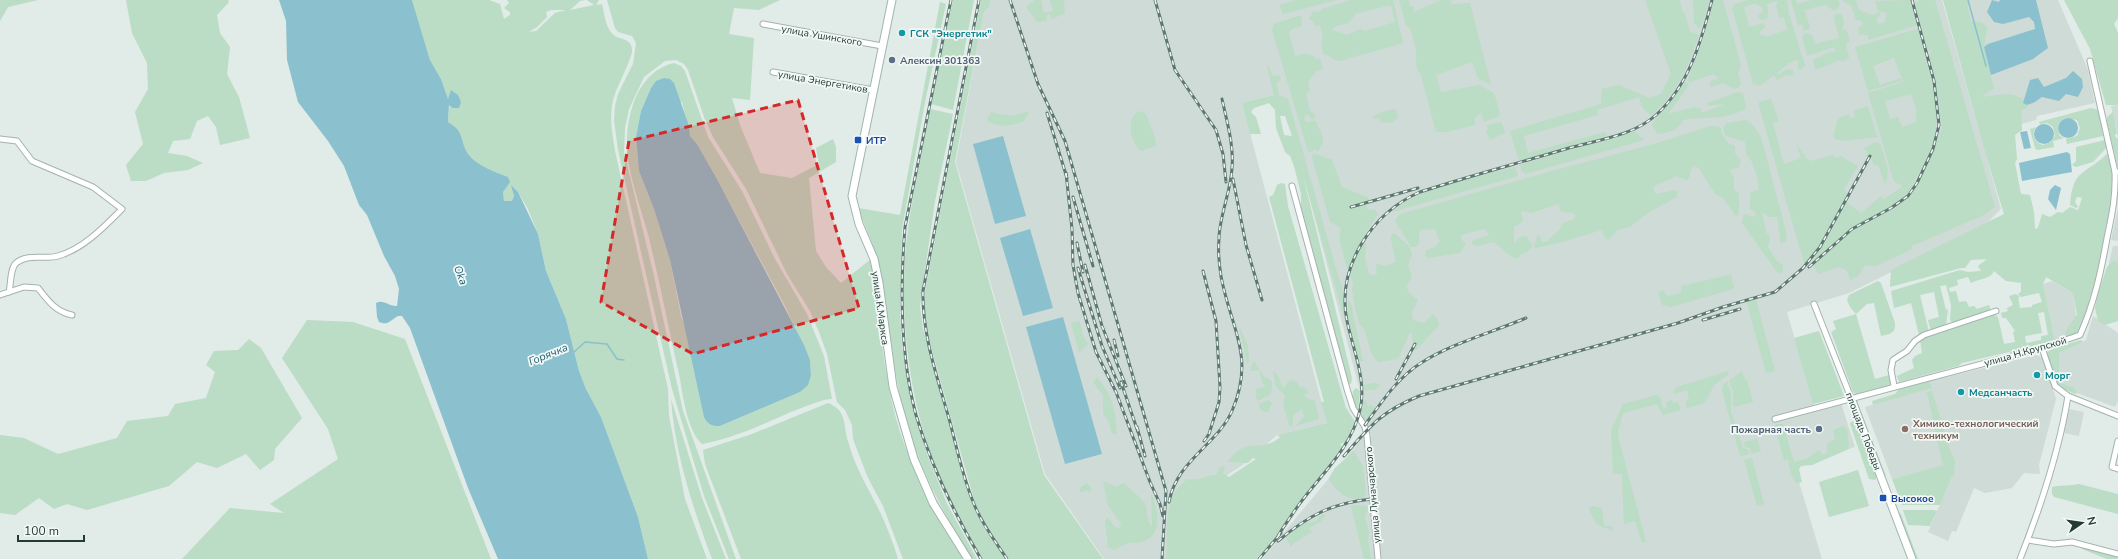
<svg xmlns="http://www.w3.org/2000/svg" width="2118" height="559" font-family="'Nunito Sans',sans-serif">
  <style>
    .built { fill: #cfdbd6; fill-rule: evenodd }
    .green { fill: #bbdcc5; fill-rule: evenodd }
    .water { fill: #8bc1ce }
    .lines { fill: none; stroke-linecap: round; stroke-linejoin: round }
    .stream { stroke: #8bc1ce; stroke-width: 1.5 }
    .street-casing { stroke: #a4b3ae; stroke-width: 7 }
    .secondary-casing { stroke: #a0b6af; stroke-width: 9 }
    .street { stroke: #fff; stroke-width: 5 }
    .secondary { stroke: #fff; stroke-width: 7 }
    .rail-casing { stroke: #5d7771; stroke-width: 3 }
    .rail { stroke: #f2f8f5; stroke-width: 1.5; stroke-dasharray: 4.5; stroke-linecap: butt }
    .marked { fill: #d62828; fill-opacity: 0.2; stroke: #d62828; stroke-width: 3; stroke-dasharray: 8 5; stroke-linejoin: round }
    .culture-dot { fill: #0f9aa8; stroke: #f2f8f5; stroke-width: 1.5 }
    .service-dot { fill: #5c6f8a; stroke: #f2f8f5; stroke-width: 1.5 }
    .transit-dot { fill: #1a4fb4; stroke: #f2f8f5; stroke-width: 1.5 }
    .education-dot { fill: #8d6e63; stroke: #f2f8f5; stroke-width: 1.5 }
    .labels { text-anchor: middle; stroke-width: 3.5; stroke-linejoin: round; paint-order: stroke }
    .culture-label { font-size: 10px; font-weight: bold; fill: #0d838f; stroke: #f2f8f5; text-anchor: start }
    .street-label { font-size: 10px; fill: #223b35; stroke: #f2f8f5 }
    .service-label { font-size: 10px; font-weight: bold; fill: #4e5e75; stroke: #f2f8f5; text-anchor: start }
    .transit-label { font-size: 10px; font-weight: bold; fill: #164399; stroke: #f2f8f5; text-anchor: start }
    .education-label { font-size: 10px; font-weight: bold; fill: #785e54; stroke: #f2f8f5; text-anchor: start }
    .water-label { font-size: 11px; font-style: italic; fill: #1f6375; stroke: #f2f8f5 }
  </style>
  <rect width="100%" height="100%" fill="#e1ebe7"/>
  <!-- built -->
  <g class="built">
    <path d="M990,0H1942L2001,209L1984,226L1849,293L1787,312L1815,410L1841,403L1855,447L1794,465L1822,559H1262L1364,436H1372L1359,416L1360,391L1285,105L1274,95L1242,103L1327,423L1277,435L1247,462L1194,497L1174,559H1104L1045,474L956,162L984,12L990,6ZM1776,424H1783L1793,462L1788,460L1784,461L1774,426Z"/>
    <path d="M1949,0H2058L2088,70L2095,103L2037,116L2036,120L1986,134Z"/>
    <path d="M2118,105V137L2111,106Z"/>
    <path d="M2118,208V241L2111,240Z"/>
    <path d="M2113,246H2118V298L2102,294Z"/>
    <path d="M2052,281L2073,293L2078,332L2055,341L2043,284Z"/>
    <path d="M2093,316L2118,333V401L2115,407L2077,393L2075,388L2059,382V353L2086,340Z"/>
    <path d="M2037,355L2043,358L2056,399L2039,465L2040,474L2024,473L2012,488L1985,493L1974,488L1956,532L1952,531L1948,541L1928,532L1952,477L1943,465L1892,479L1865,407L1931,388L1930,381Z"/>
    <path d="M2069,409L2084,412L2079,436L2064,433Z"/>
  </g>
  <!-- green -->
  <g class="green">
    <path d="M0,0H38L8,7L0,21Z"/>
    <path d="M126,0H228L229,2L217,15L220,33L230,47L227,74L239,97L250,138L220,145L216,127L208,116L197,121L190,139L173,141L168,153L187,156L203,163L188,170L164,173L146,181H131L126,165L143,144L135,112L148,89L147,63L132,33Z"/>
    <path d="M412,0H489L500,4L505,23L504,19L510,15V12L504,8L509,3L507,0H585L580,1L570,10L594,5L587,0H599L596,5L602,4C604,12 605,23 610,31C616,42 632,35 632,51C632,58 618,85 615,94C608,113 612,132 615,151L668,389L669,416L685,499L707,559H648L638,517L601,417L586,389L579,371L566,319L546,271L538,234L528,209L518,192L512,186L514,196L512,201H504L503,192L508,177C495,172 478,166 469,155C459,142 464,131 448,122L451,91L448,100L441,79L430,60ZM551,10H566L555,13L536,31L529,32L537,27L547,17L546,12Z"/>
    <path d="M607,0H780L759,10L734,8L729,34L754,38L750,100L732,98L740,125L760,173L792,178L819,164L816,148L833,139L836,147V162L809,178L816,251L826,267L841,283L871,259C878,300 880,341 888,382C899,450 929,502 964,559H903L883,506L868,478L853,439L852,425L845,410L837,402L827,354L819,332L810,311L787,274L746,189L713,137L704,117L688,70L684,64L676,60L665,61L644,77L629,109L625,128L624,152L653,272L683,411L736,559H729L704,496L672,389L618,150L614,120L615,106L618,94L633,64L636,43L632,36L618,32L615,28Z"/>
    <path d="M953,0H974L953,110L931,104Z"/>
    <path d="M981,0H990V6L984,12L955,162L1044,475L1103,559H1009L987,527L975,503L925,326V291Z"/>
    <path d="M1035,0H1041L1044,13L1053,11L1050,0H1064L1065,13L1052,19L1049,14L1047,15V21L1037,22L1026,7Z"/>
    <path d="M1296,0H1337L1283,14L1280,5Z"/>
    <path d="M1350,0H1393L1403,43L1340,61C1333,60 1330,55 1323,54L1321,41L1323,37L1320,25L1315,26L1313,21L1309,19L1313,11L1320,12L1322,9ZM1391,5L1395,22L1365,31L1361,29L1347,35L1332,30L1336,26L1349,23L1355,14Z"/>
    <path d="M1399,0H1408L1410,6L1414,7V12L1441,0H1451L1452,4L1470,3L1491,85L1478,78L1472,62L1436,75L1441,92L1479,85L1494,93L1500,114L1498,117L1484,122L1481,113L1475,117V125L1447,132H1437L1435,129L1421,75C1414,68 1417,59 1416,50C1415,43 1412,35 1410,28L1406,25Z"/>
    <path d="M1645,0H1680L1682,11L1685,14L1690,32L1699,35C1689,67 1676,94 1651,116L1642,107L1639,97L1597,110L1598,115L1524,136L1528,153L1605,132L1607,136L1519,161L1510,131L1601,104L1602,89L1619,85L1649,98L1661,94L1671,74Z"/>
    <path d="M1693,0H1710L1701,28H1698L1694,22Z"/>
    <path d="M1714,0H1723L1741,65L1738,73L1741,83L1739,87L1734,89L1723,83L1712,87L1709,84L1712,80L1719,79L1714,74L1690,82L1687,80L1703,41Z"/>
    <path d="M1748,0H1787L1789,14L1805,66L1802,69L1798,70V61L1796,60L1789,63L1777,73L1778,75L1787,69L1793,71L1794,75L1784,76L1777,80L1774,75L1760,86L1753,84L1732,8L1735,4ZM1777,1L1778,3L1776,6L1779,18H1784L1787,30L1768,36L1761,35L1759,32L1765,27L1764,23L1749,27L1744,7L1755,4L1762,7L1763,11L1758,16L1761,20L1767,19L1768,11L1767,4Z"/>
    <path d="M1791,0H1796L1797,4L1812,0H1838L1840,5L1834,11L1826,5L1805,10L1810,28L1804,31L1802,25H1798Z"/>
    <path d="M1843,0H1856L1859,10L1872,15L1879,12L1880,15L1876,18L1878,24L1885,22L1887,13L1878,11L1875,1L1910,0L1918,25L1868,40V35L1859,34L1858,28L1863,24L1862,21L1856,20L1851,5L1845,3Z"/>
    <path d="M1919,0H1935L1995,207L1982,216L1912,246V249L1876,266L1865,265L1859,275L1851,280L1846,270L1839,267L1818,274L1814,265L1852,230L1892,209L1909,196L1918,183L1942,129L1935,80L1929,56L1932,51L1927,49L1915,4Z"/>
    <path d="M1943,0H1969L1968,8L1971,21L1981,22L1987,27L1984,47L1994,89L1983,95V97L2005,94L2014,95L2024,99L2023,102L2027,105V108L2021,110L2022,130L2015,135L2017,159L2015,163L2021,194L2030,195L2034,212L2035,229L2038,228L2042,214L2050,217L2058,212L2062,213L2070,207L2078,210L2082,198L2077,197L2075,202L2078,207L2076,208L2070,205C2073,168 2084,176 2107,154L2109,156L2112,174L2113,197L2096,281L2089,301V308L2078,332L2064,338L2067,329L2077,315L2073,293L2046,277L2043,284L2055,341L1962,363L1958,366L1899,382L1897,376L1914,368L1912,360L1915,356L1922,353L1920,340L1926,336L1993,314L1998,317L2004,344L2015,342L2013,332L2015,331L2006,318H2002L2001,313L2008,311L2007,308L2013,305L2009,296L2016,294L2020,297L2018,298L2020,308L2032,307V305L2042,302L2039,293L2021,297L2018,294L2021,292V283L2006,281L1994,271C1991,279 1978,279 1971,283L1968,277L1957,280L1958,285L1949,288L1950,292L1956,291L1959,302L1966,301L1969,307L1974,306L1977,309L1989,305L1991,312L1953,323L1950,320L1951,305L1946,285L1940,286L1946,310L1948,309L1946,326L1931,331L1928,320L1939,317L1934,292L1920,295L1929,332L1919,335L1911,303L1894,308L1891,291L1960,270L1968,272L1981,271L1978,266L1987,259L1971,260L1965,268H1961L1890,287L1891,270L2004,214L1984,149ZM2044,312L2048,335L2041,336V340L2026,343L2025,336L2042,333L2038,313Z"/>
    <path d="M2064,0H2118V18L2114,24L2118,33V105H2106L2090,49Z"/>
    <path d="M940,2L946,4L925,102L902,229L900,311L902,347L915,415L928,457L947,504L977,559H972C944,514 919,469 905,417C892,369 890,319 880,270C876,249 866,228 858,208L900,215Z"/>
    <path d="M1835,14H1842L1844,24L1842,29L1847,31L1850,41L1846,44L1849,59L1842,62L1840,60L1815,70L1813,60L1832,51L1836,52L1834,47L1807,56L1802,36L1806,33L1812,35L1815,44L1839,38L1834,18Z"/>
    <path d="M1301,15L1302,26L1292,29L1289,33L1295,56C1304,54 1309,51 1316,59H1320L1323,69L1316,71L1308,82L1310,90L1306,94L1310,111L1314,113L1315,119H1312L1307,114L1304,118L1306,122L1316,121C1319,133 1330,140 1317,151L1315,149L1311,152L1308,151L1272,30L1274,24Z"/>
    <path d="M1918,29L1933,87L1937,118L1935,138L1926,160L1907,195L1890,207L1850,229L1816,260L1813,258L1830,234L1846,202L1861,213L1881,196L1884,199L1902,187L1900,184L1896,183L1893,179L1868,93L1903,82V81L1894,58L1873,66L1880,85L1901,78L1902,81L1868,91L1855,47ZM1911,94L1916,109V122L1902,127L1898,117L1890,119L1885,101Z"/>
    <path d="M674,63L681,66L685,71L708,137L742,191L775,259L807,314L824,356L832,399C822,397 766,423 752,429C736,435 719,441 702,444C688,432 683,397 680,379C669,331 660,282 648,234C641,208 626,168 627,143C627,111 639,71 674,63ZM651,88L682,102L690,136L697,144L717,179L785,306L810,360L811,375L800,392L720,426L681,316L670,260L654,209L639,171L636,137L641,111Z"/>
    <path d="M1268,65L1273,76L1279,75L1281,80L1276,83L1279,95L1288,99L1339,279C1344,287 1344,310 1345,321L1303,175L1352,378L1351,384L1348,383L1301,208V194L1294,166L1290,156L1285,152L1276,128L1275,110L1269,103L1254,108L1251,112L1256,117L1261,134H1250L1242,103L1274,95L1267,67ZM1280,116H1285L1292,136L1284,135Z"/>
    <path d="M1685,81L1689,85L1668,114L1695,107L1701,109L1702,113L1725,104L1708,106L1707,103L1738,92L1743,93L1746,108C1727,121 1704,116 1683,120C1677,131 1669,133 1657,134L1652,125L1654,121Z"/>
    <path d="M1771,99L1779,121L1773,123L1784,164L1801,158L1797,145L1806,158L1811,161L1833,155L1836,158L1841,156L1858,166L1844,189L1847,194C1839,209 1818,255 1804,263L1759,106V102Z"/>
    <path d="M1868,106L1877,137L1844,141L1835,139C1833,134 1834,134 1835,129C1838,119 1837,118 1849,114L1851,118L1855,117L1853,111Z"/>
    <path d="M2091,108L2099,110L2103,136L2067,144L2066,139L2077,136L2080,128L2077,120L2065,118C2057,122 2056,128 2060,136L2064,138L2053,141L2054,147L2037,150L2035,148L2030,129L2036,127C2031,135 2034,142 2043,145L2051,142L2055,136L2053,127L2047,123L2040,124L2039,122Z"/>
    <path d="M930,109L953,114L935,201L922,291L920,307L923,329L973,504L985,529L1006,559H983C975,545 966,531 958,517C914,437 896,328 907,237C912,194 923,151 930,109Z"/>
    <path d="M1392,109H1396L1398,118L1391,123L1381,122L1379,118L1374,119L1373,116Z"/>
    <path d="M1138,111L1146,114L1155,138L1156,146L1141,151C1130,142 1126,120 1138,111Z"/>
    <path d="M991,112C1003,115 1014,118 1025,112L1029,113L1023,122C1009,125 999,129 987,120Z"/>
    <path d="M2113,112L2117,134H2115L2116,138H2118V169L2107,121V117Z"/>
    <path d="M1746,120L1754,126L1761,137L1787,235L1786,241L1781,244L1777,217H1769L1762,212L1766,232L1770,237L1768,247L1777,261L1783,265V272L1780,273L1777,272L1742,223L1744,214L1753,217L1756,215L1755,212L1750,209V193L1759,189L1757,177L1752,162L1746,154L1745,142L1726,136L1723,128L1727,123Z"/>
    <path d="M1500,122L1502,123L1505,133L1490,140L1486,131L1488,129L1487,125Z"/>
    <path d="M1710,126H1717L1721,128V133L1729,144L1735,146V153L1741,161L1739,167L1730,170L1734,179V189L1739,194V214L1736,216L1723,198L1715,194L1699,168L1694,166L1690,171V178L1687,180L1675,176C1668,182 1657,183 1653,188L1656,194L1675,190L1677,192V197L1649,212L1630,227L1618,230L1608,240L1605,238L1602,230L1562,242L1536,248L1534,247L1537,236L1539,235L1542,242H1546L1560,229L1563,223L1574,219L1576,216L1573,213L1561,212L1558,204L1531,213L1522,210L1521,213L1523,219L1520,224L1514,227V243L1520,237L1526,236L1532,244V247L1526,253L1520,255L1517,259C1507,256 1503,247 1493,242L1479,246L1472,244L1473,240L1488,236L1489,234L1484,229L1461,235V239L1466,244L1460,253L1428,258L1425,255L1426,250L1435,247L1440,241L1435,229L1421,230L1419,234V243L1416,247H1411L1395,221L1400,214L1563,168L1654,144Z"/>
    <path d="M1634,131L1644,140L1526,174L1522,172L1520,165Z"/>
    <path d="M2105,140L2107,147L2093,162L2076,167L2072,165L2076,161V147Z"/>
    <path d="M1875,142L1880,144C1884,156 1892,173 1885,184L1878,165H1874L1872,160L1866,156L1867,152L1864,148Z"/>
    <path d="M1316,154L1332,160L1342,187L1367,197L1370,201L1366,204L1367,209L1376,210L1378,214L1363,237L1366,245L1365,257L1369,274L1373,275L1377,274L1376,263L1385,266L1396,262L1391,239V235L1394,233L1409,246L1412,254L1408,265L1412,278C1411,280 1409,281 1408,283C1404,292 1413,296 1418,300L1412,312V318L1415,321L1424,323L1433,314L1437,319L1439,325L1416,350H1413L1412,334L1410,332L1398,359L1379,362L1374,358L1370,349L1365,331L1359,323L1355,308L1352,289L1353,283L1346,265L1339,237L1341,228L1330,222L1313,161L1312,155Z"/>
    <path d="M1515,167L1518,175L1515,177L1392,212C1423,185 1476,177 1515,167Z"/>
    <path d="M1281,183L1285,184L1288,206L1346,408L1355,422L1345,442L1340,444L1342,447L1272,542L1256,559H1166C1168,539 1165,518 1171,499C1174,491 1181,485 1187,479C1202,481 1204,475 1216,475L1221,466L1225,467L1223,473L1229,477L1256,459L1253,458L1248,463L1227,462C1231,458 1236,451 1241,449C1256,442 1266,450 1280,437L1277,435L1327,423L1321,402H1324L1269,197L1273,195L1277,185Z"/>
    <path d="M2113,261L2118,262V321L2105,325L2098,321L2095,308L2098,294L2107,267Z"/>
    <path d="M1729,275H1731L1734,288L1733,289L1671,307L1662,305L1658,292L1663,290L1667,296L1681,293V286Z"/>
    <path d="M1878,281L1881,283L1895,323C1896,333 1890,334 1881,336L1874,303L1867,304L1856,314L1875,379L1889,375L1891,385L1856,394L1853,392L1831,332L1836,329L1833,321L1856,314L1850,307L1847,300L1849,295Z"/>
    <path d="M1755,296L1775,371L1766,373L1746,299Z"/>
    <path d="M1348,300L1351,304L1363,361L1359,362L1348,318Z"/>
    <path d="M307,320L353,322L405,339L491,559H182L230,508L284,513L270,504L338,459L328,429L282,358Z"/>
    <path d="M1078,321L1080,322L1083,336L1088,344L1079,353L1071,323Z"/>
    <path d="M1240,328L1248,346L1249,362L1247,363L1239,329Z"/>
    <path d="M1819,331L1844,396L1813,404L1794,338Z"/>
    <path d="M249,339L261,348L302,418L275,449L274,460L260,470L246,454L217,468L197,462L169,486L87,510L67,504L54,509L39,498L15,515L0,513V435L24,438L58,454L117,438L127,421L168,416L175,404L206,398L215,372L206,365L214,351L238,350Z"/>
    <path d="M2081,340L2083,342L2059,353V382L2075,388L2077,393L2075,394L2057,386L2047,353L2051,349Z"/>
    <path d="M1253,362H1255L1264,377L1271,380L1272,385L1271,394L1258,401L1256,397V389L1264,387L1259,370L1250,371Z"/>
    <path d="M1273,370L1278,376L1283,388C1289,381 1294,376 1300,387L1306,388L1308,392L1304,395L1308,399L1315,401L1319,419L1296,426L1304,416L1302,409L1293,415V426L1290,427L1283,404L1285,395L1276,387Z"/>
    <path d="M1728,371L1729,374L1714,385L1705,403L1687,408L1685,401L1689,400L1687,390L1673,394L1674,390L1677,387Z"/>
    <path d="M1742,371L1745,380H1747L1753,402L1733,407V392L1729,381Z"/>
    <path d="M1097,377C1112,395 1116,411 1117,434H1112L1109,422L1103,413V395L1093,382Z"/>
    <path d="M1727,381L1731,393V412L1743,448L1748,450L1749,454L1742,456L1740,455L1722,391L1723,385Z"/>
    <path d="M1930,381L1932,388L1873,405L1872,401L1895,394L1899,389Z"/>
    <path d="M1374,383L1381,385L1374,390H1363L1364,385Z"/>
    <path d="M1356,388L1360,391L1358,412L1352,399L1353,391Z"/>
    <path d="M1932,391L1950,450L1955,460L1954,476L1952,477L1940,505H1902L1892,479L1943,465L1927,392Z"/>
    <path d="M1656,395L1660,397L1663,408L1667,407L1666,402L1672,400L1673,403L1678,402L1681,410L1663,415L1657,404L1623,413L1618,431L1619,440L1646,542L1642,543L1635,521L1624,524L1622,474H1613L1611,431L1623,404Z"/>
    <path d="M671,399L702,498L726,559H712C693,508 675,454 671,399Z"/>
    <path d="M1268,400L1272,403L1269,408V411L1265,412L1259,408V404Z"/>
    <path d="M1363,400L1366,401L1368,407L1371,405L1375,408L1366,421L1359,416Z"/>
    <path d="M1857,401L1886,476H1884L1856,402Z"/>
    <path d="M828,403C848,411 843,426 848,441C854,465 867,486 878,508C886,524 893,542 898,559H741L705,464L703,450L752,434Z"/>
    <path d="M1855,421L1877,476L1875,480L1869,479L1850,424L1851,422Z"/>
    <path d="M1776,424H1783L1794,462L1806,459L1819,450L1823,455L1827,453V444L1835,439L1833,430L1844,426L1847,429L1849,449L1812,465L1801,466L1799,469L1802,482L1796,483L1791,474L1788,460L1784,461L1774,426Z"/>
    <path d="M1757,439L1761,451L1752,454L1750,448L1745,447L1744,442Z"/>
    <path d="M1354,451L1363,466L1366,496C1352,505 1335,492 1329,478L1335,468Z"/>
    <path d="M1752,458L1764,504L1757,506L1744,460Z"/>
    <path d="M1858,470L1869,506L1829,517L1819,482Z"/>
    <path d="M1103,481L1117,487L1123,483C1126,485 1143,500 1144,502C1149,510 1145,518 1152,527L1151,493C1158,510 1164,534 1142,542C1138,543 1133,542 1129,543C1124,545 1119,547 1114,550L1108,547L1105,521L1107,517L1115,527L1120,528L1121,524L1108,505Z"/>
    <path d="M1087,483L1092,489L1090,492L1087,490L1079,493L1081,487Z"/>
    <path d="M2079,484L2118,494V514L2054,497L2052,494V487C2058,485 2072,486 2079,484Z"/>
    <path d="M1352,505L1369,506L1365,517L1369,532L1368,539L1371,559H1364L1351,506Z"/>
    <path d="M1591,506L1602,508L1604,526H1612L1613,531L1596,524C1595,518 1590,516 1589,509Z"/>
    <path d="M1903,510H1933L1937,511L1930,526L1908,525Z"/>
    <path d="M1898,512L1901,514L1918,559H1916Z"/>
    <path d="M1322,514H1325C1324,522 1315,525 1309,528L1312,532L1294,543L1291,547L1285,536L1301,524L1316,521Z"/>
    <path d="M2081,545L2118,555V559H2107L2082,549Z"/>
  </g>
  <!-- water -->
  <g class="water">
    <path d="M279,0H412L430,60L441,79L448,99L451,90L458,95L461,102L459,108H453L449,105L448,122C466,132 459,142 469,155C478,166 495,172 508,177L510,182L503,192L504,201H512L514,196L511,185L518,192L538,234L546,271L566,319L579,371L586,389L601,417L638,517L648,559H498L468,488L410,328L402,316H398C390,320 389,326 379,322L377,317L376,303C384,299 389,307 397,306L399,289L395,276L384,256L367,215L359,205L344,166L328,141L298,102L287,60L286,21Z"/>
    <path d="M1992,0L1999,2L2000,0H2036L2048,48L2033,59L1991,75L1984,47L1988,44L2035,29L2034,22L2029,17L2003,24L1994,22L1987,12Z"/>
    <path d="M2073,71L2082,79L2083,87L2078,97L2066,94L2059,101L2042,97L2035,102L2027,105L2023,103L2030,80L2038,78L2044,87L2066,78Z"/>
    <path d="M664,78L670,79L674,83L688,123L690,136L697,144L717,179L804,345L810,360L811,375L808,385L800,392L720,426C712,426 708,425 704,417L670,260L654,209L639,171L636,137L641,111L651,88L656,81Z"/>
    <circle cx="2068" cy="128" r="10"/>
    <circle cx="2044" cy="134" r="10"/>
    <path d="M2027,131L2031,148L2024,149L2020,132Z"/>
    <path d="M1003,136L1026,216L995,224L973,144Z"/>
    <path d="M2067,152L2070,154L2072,172L2022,181L2019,163Z"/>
    <path d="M2055,185L2061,188L2056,210L2048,199L2050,190Z"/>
    <path d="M1030,229L1053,308L1023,316L1000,238Z"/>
    <path d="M1063,317L1102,454L1065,464L1026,327Z"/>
  </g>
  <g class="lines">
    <!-- stream -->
    <g class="stream">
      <path d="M1968,0L1986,66"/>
      <path d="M573,353L585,342L607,344L617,359L624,360"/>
    </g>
    <defs>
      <g id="street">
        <path d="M763,24L882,46"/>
        <path d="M2090,61L2115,172"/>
        <path d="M773,72L873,90"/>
        <path d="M0,139L17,141L32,161L93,187L122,209C104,227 83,249 58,256C44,260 29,253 16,263C10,269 11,284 9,292"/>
        <path d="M1292,186L1347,389L1353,408L1365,427L1367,436L1378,559"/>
        <path d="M0,295L24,287L38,288C48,301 56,312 72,315"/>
        <path d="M1814,304L1851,398"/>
        <path d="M1894,386L1891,370L1893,360L1907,351L1915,341L1924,335L1996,311"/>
        <path d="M2068,396L2118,416"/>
        <path d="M1775,419L2042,348L2080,335C2094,304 2101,272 2107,238C2112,215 2116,196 2115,172H2118"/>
        <path d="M2118,441L2112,467L2118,469"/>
        <path d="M2028,540L2054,544L2072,542L2118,554"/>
        <path d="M2020,559C2041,506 2059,452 2068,396L2055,386L2042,348"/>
      </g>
      <g id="secondary">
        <path d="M892,0L852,196L859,224L874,259L879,283L893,387L914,459L933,503L968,559"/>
        <path d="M1851,398L1912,559"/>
      </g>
    </defs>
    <!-- street casing -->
    <use href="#street" class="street-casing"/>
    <!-- secondary casing -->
    <use href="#secondary" class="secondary-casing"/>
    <!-- street -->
    <use href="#street" class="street"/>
    <!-- secondary -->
    <use href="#secondary" class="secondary"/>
    <defs>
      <g id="rail">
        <path d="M951,0L905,227C900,288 900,355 916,415C931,466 954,513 981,559"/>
        <path d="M979,0L923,291C922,336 938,379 950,422C957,449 963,478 974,504C982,524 995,541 1007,559"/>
        <path d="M1010,0L1038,84L1065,141L1166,491L1162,559"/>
        <path d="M1155,0L1175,70L1216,130L1223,154L1226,182"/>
        <path d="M1047,113L1067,178"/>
        <path d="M1066,173L1072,229L1073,265L1078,293L1096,352L1116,392L1150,482L1160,504L1163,516"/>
        <path d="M1233,179L1246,245L1262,300"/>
        <path d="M1073,197L1093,266"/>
        <path d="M1351,207L1418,188"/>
        <path d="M1077,243L1083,272"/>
        <path d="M1085,265L1102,326L1126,386"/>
        <path d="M1809,267L1852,229L1891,208L1908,196L1917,183L1933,149L1939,125L1934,81L1912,0"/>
        <path d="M1078,268L1102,346L1120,388"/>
        <path d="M1203,271L1216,321L1220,387L1219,402L1209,434L1204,441"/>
        <path d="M1703,320L1740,309"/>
        <path d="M1114,340L1118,356"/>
        <path d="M1396,379L1415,344"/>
        <path d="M1121,382L1138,432"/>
        <path d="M1365,425C1381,403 1397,378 1421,363C1450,344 1493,332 1526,318"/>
        <path d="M1137,427L1145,456"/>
        <path d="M1344,456C1371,425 1381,412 1419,396L1678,323L1723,307L1775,292L1803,268L1820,247L1870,156"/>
        <path d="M1169,502C1177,460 1217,445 1232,411C1256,356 1230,327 1221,276C1219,264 1218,251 1219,239C1219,217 1231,191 1232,168C1234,145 1227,122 1222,99"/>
        <path d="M1278,536C1284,526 1291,516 1298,506C1320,475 1351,449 1360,410C1367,380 1353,350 1347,321C1336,267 1372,213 1420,192C1469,176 1519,163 1569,148C1597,140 1633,136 1656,115C1689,85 1701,42 1712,0"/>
        <path d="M1278,541C1309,515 1332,503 1372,499"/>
        <path d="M1259,559L1281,533"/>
      </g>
    </defs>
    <!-- rail casing -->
    <use href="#rail" class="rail-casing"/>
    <!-- rail -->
    <use href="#rail" class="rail"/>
  </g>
  <!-- marked area -->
  <path class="marked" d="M798,100L859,308L693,354L601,302L629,141Z"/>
  <!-- markers -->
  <g class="culture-dot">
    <circle cx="902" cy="33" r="4"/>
    <circle cx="2037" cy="375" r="4"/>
    <circle cx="1961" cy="392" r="4"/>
  </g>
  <g class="service-dot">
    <circle cx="892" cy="60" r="4"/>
    <circle cx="1819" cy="429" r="4"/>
  </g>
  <g class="transit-dot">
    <rect x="854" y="136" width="8" height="8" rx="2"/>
    <rect x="1879" y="494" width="8" height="8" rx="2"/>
  </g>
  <circle class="education-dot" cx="1905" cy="429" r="4"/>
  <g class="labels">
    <!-- culture labels -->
    <g class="culture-label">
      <text x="910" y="37">ГСК "Энергетик"</text>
      <text x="2045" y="379">Морг</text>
      <text x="1969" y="396">Медсанчасть</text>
    </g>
    <!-- street labels -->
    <g class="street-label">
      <text transform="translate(822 35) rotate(10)" y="4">улица Ушинского</text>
      <text transform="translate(823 81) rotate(10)" y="4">улица Энергетиков</text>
      <text transform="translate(881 308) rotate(82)" y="4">улица К.Маркса</text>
      <text transform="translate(2025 351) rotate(-16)" y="4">улица Н.Крупской</text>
      <text transform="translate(1864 431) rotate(69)" y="4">площадь Победы</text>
      <text transform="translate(1372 495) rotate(-95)" y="4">улица Луначарского</text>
    </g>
    <!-- service labels -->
    <g class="service-label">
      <text x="900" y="64">Алексин 301363</text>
      <text x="1811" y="433" text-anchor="end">Пожарная часть</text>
    </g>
    <!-- transit labels -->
    <g class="transit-label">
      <text x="866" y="144">ИТР</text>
      <text x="1891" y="502">Высокое</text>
    </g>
    <!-- education labels -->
    <g class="education-label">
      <text x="1913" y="427">Химико-технологический<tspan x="1913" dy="12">техникум</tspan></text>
    </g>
    <!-- water labels -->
    <g class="water-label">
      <text transform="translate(461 275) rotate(69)" y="4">Oka</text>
      <text transform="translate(548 354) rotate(-22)" y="4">Горячка</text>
    </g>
  </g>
  <!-- north arrow -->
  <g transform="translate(2082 523) rotate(77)" stroke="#f2f8f5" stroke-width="3" paint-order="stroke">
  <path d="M0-3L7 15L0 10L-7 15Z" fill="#223b35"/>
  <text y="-6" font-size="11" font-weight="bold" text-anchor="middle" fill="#223b35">N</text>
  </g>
  <!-- scale -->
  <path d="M18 535v6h66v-6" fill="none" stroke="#223b35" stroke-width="2"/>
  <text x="24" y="535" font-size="12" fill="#223b35" stroke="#f2f8f5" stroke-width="3" paint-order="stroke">100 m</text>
</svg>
